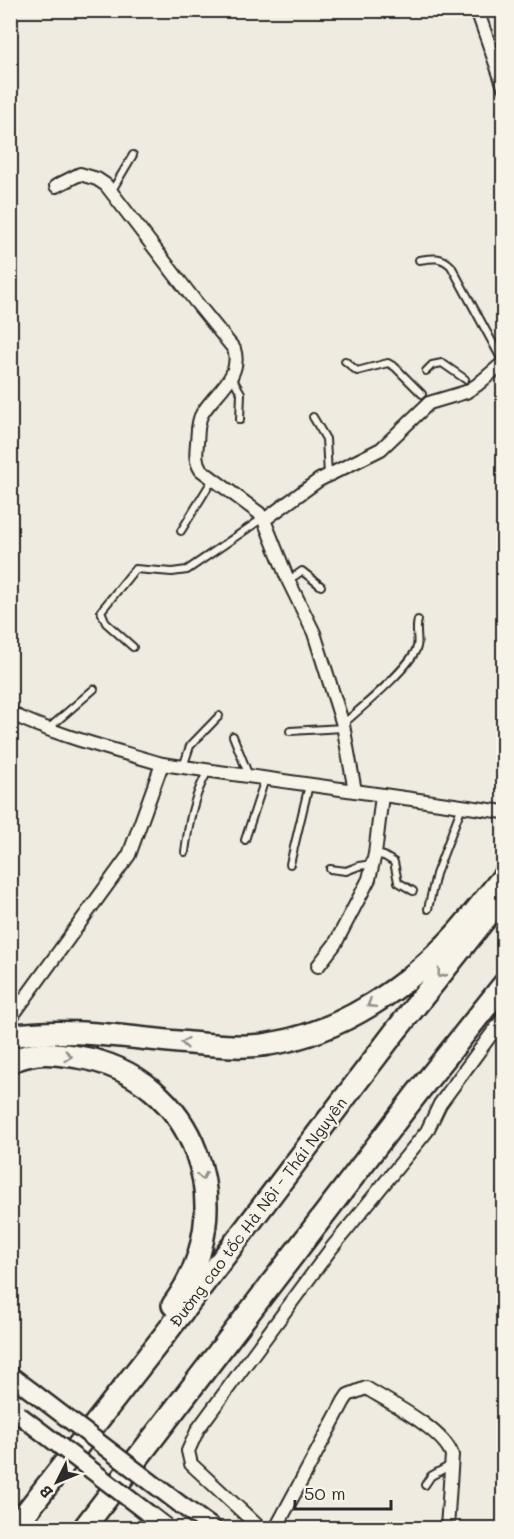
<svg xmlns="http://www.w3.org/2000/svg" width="514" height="1539" font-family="Mali,sans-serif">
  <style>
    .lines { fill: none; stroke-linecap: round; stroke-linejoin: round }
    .lane-casing { stroke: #2b2b2b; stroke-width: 10 }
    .street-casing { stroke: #2b2b2b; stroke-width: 16 }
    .secondary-casing { stroke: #2b2b2b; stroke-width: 21 }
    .highway-casing { stroke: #2b2b2b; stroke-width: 26 }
    .lane { stroke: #f7f3e8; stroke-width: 6 }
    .street { stroke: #f7f3e8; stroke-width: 12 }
    .secondary { stroke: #f7f3e8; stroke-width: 16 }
    .highway { stroke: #f7f3e8; stroke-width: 21 }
    .secondary-bridge-casing { stroke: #2b2b2b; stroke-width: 21; stroke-linecap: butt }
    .secondary-bridge { stroke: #f7f3e8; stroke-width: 16 }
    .oneway { stroke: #918f8a }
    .labels { text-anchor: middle; stroke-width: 4.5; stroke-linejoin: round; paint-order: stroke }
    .street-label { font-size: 16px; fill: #2b2b2b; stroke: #f7f3e8 }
  </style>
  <rect width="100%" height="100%" fill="#efebe0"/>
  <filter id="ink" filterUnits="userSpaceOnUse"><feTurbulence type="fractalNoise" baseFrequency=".0167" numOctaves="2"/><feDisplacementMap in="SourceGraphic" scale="12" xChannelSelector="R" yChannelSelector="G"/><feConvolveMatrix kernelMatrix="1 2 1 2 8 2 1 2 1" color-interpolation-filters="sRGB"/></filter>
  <g filter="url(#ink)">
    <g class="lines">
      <defs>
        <g id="lane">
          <path d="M111,192L133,155"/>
          <path d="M419,260C432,258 441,256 451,266L503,362"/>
          <path d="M345,361L357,371L388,363L395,367L422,394"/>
          <path d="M426,371L432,365L442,363L465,379"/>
          <path d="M231,376L241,393L240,420"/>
          <path d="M313,417L326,439L328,475"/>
          <path d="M181,531L213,479"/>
          <path d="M289,580L302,571L321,586"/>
          <path d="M133,647L106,623L101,611L135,569L172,572L187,570L263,518"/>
          <path d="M343,724C360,709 411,667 417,647C419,638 415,630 418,620"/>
          <path d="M49,728L94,689"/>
          <path d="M290,731L343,728"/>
          <path d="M233,736L249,776"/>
          <path d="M181,766L185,761L190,746L219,716"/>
          <path d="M245,840L265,779"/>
          <path d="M185,852C189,822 193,797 208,771"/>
          <path d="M375,854L384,856L394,862L398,882L413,891"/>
          <path d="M290,864L309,785"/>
          <path d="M330,869L346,871L359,866L372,864"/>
          <path d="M428,909L436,874L462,806"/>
          <path d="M425,1485L431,1476L451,1465"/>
        </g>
        <g id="street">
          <path d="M477,10L504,87"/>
          <path d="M56,186L80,174L97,179L106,185L195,301L234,349C243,377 214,393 202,414C197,422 198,434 197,443C196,453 195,461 201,470L259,513L264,520L288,580L314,633L343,725L355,791"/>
          <path d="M264,520L319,480L381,449L429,403L466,392L477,385L504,362"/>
          <path d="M10,713C57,736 112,749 162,764L129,855L10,1019"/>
          <path d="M162,764L504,812"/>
          <path d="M318,966L335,944L369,879L375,854L382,795"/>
          <path d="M260,1528L191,1464L188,1451L198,1429L330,1250L427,1131L440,1104L504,1017"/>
          <path d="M276,1528L344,1401L348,1395L366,1388C389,1402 444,1430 452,1455L447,1528"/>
        </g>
        <g id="secondary">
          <path d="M10,1375L34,1393"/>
          <path d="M181,1505L213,1528"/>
        </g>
        <g id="highway">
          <path d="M10,1036C65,1027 123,1037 178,1042C206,1044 242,1049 269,1044C341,1033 409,986 457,933C473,915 488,895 504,876"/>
          <path d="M10,1061C19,1058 28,1055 37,1054C50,1052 65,1055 78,1057C197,1076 243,1211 173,1305"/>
          <path d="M14,1528L170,1328L394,1033L504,895"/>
          <path d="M84,1528L418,1092L504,984"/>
        </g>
      </defs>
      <!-- lane casing -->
      <use href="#lane" class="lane-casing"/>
      <!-- street casing -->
      <use href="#street" class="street-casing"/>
      <!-- secondary casing -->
      <use href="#secondary" class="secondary-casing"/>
      <!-- highway casing -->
      <use href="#highway" class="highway-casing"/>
      <!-- lane -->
      <use href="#lane" class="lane"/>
      <!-- street -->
      <use href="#street" class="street"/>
      <!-- secondary -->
      <use href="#secondary" class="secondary"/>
      <!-- highway -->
      <use href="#highway" class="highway"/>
      <defs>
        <g id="secondary-bridge">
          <path d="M34,1393L181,1505"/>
          <path d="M18,1414L166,1527"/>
        </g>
      </defs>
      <!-- secondary-bridge casing -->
      <use href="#secondary-bridge" class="secondary-bridge-casing"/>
      <!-- secondary-bridge -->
      <use href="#secondary-bridge" class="secondary-bridge"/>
    </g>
    <!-- one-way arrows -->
    <defs><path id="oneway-chevron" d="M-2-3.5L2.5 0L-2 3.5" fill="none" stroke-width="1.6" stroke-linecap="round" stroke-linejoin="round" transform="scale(1.5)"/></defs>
    <g class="oneway">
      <use href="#oneway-chevron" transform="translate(441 974) rotate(129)"/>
      <use href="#oneway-chevron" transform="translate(371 1004) rotate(148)"/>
      <use href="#oneway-chevron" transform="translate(185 1043) rotate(-175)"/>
      <use href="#oneway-chevron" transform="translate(68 1056) rotate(6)"/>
      <use href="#oneway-chevron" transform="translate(202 1176) rotate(80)"/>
    </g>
  </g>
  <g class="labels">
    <!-- street labels -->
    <g class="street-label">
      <text transform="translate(258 1212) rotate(-53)" y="6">Đường cao tốc Hà Nội - Thái Nguyên</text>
    </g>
  </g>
  <!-- margin -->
  <rect width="514" height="1539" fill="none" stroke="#f7f3e8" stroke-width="36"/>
  <rect x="18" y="18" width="478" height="1503" fill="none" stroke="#2b2b2b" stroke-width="2" filter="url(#ink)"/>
  <!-- north arrow -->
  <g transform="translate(57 1482) rotate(227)" stroke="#f7f3e8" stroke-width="4.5" paint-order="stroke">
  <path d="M0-4.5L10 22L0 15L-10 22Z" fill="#2b2b2b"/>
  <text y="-9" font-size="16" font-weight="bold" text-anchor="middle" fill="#2b2b2b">B</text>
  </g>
  <!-- scale -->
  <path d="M295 1500v9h96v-9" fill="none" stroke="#2b2b2b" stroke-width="3"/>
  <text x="304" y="1500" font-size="18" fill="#2b2b2b" stroke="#f7f3e8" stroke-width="4.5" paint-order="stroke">50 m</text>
</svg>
